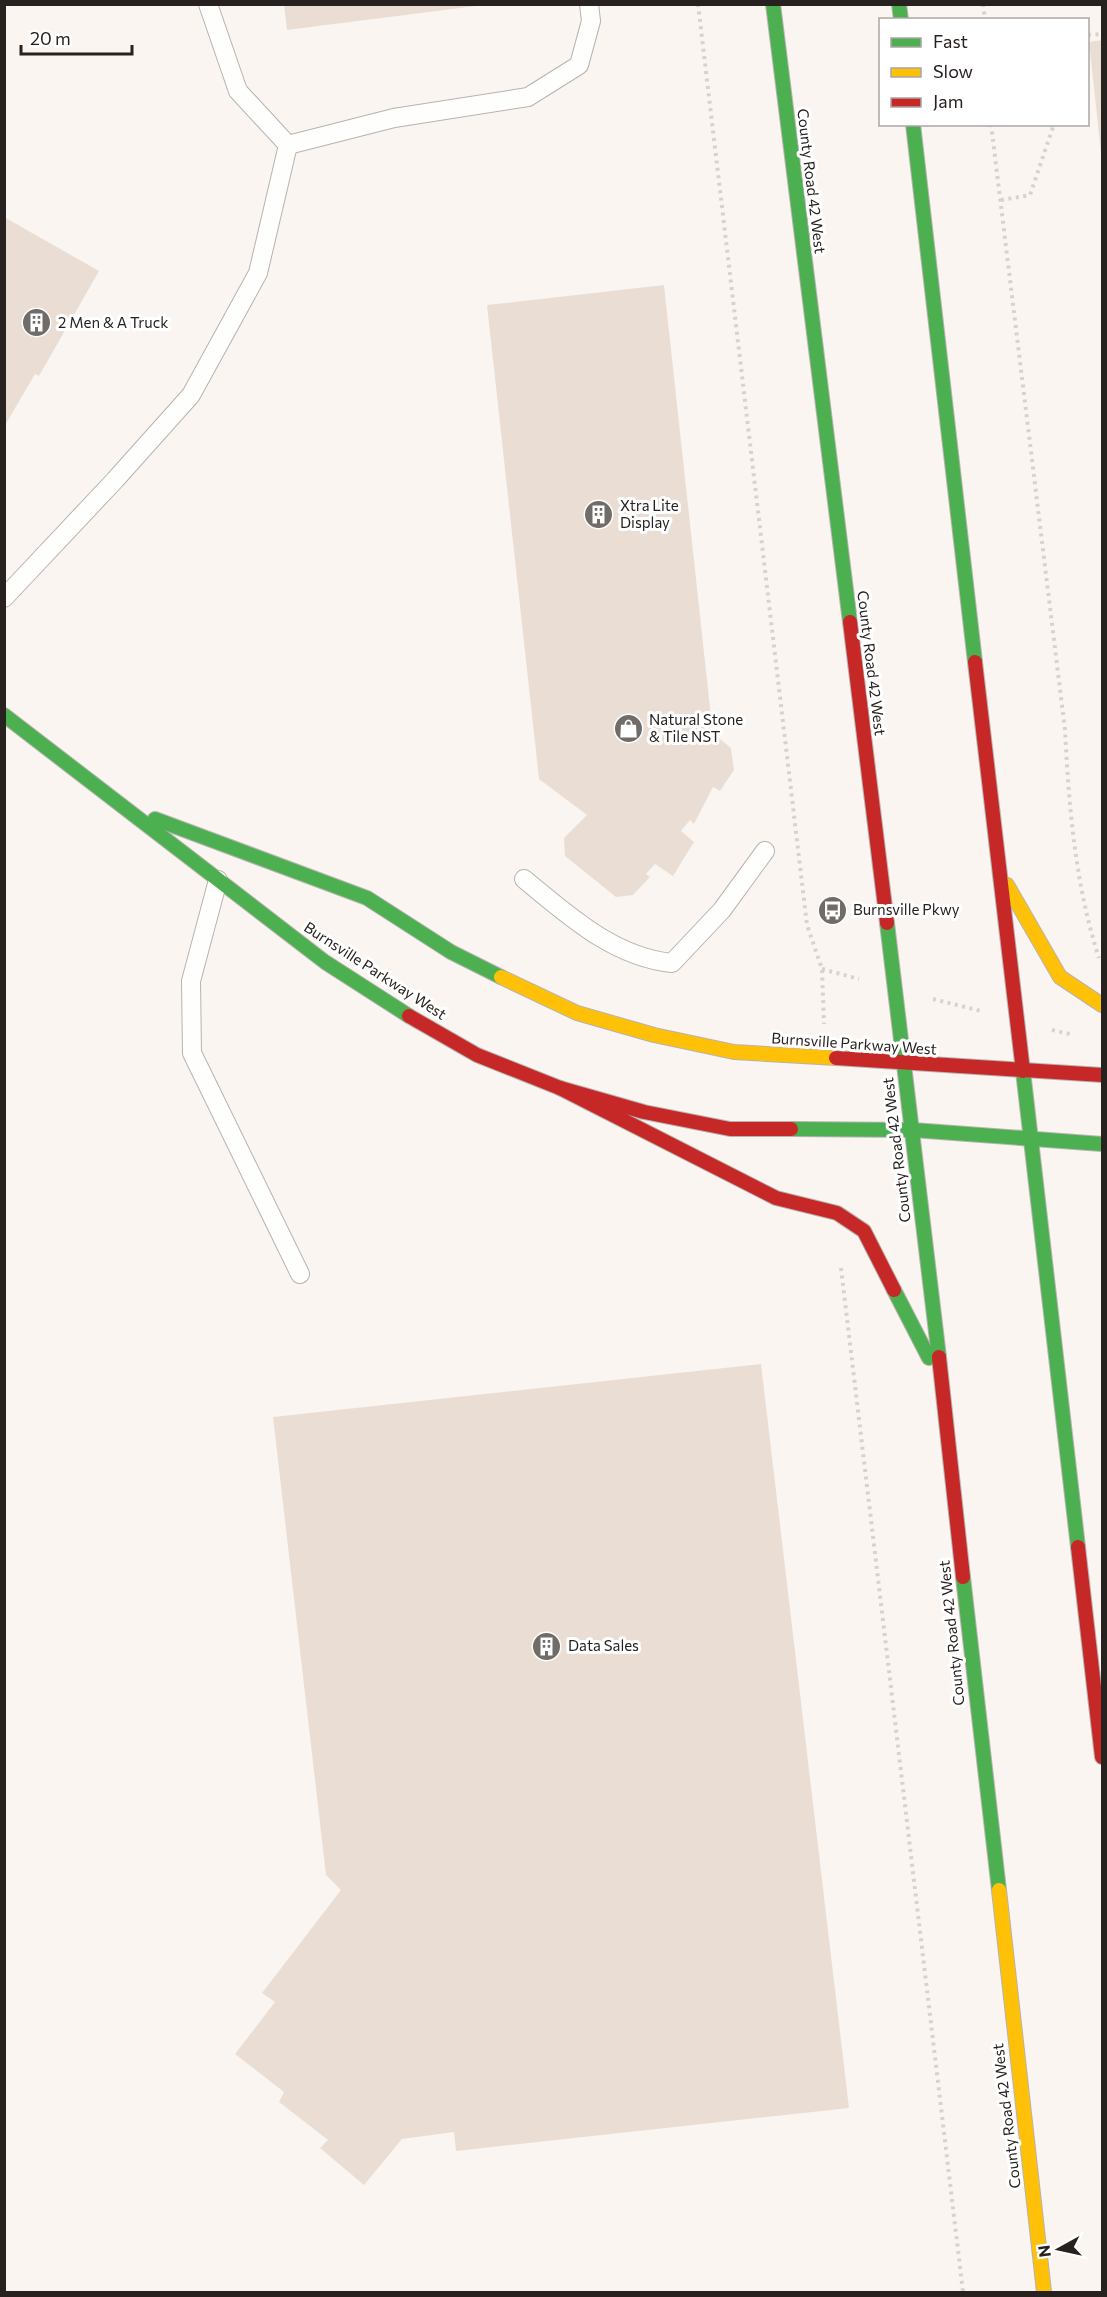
<svg xmlns="http://www.w3.org/2000/svg" width="1107" height="2297" font-family="Commissioner,sans-serif">
  <style>
    .building { fill: #eaded4 }
    .lines { fill: none; stroke-linecap: round; stroke-linejoin: round }
    .lane-casing { stroke: #b7b3b0; stroke-width: 20 }
    .fast-casing { stroke: #b7b3b0; stroke-width: 16 }
    .slow-casing { stroke: #b7b3b0; stroke-width: 16 }
    .jam-casing { stroke: #b7b3b0; stroke-width: 16 }
    .path { stroke: #d5d3d2; stroke-width: 4; stroke-dasharray: 3 4.5; stroke-linecap: butt }
    .lane { stroke: #fefefd; stroke-width: 18 }
    .fast { stroke: #4caf50; stroke-width: 14 }
    .slow { stroke: #ffc107; stroke-width: 14 }
    .jam { stroke: #c62828; stroke-width: 14 }
    .labels { text-anchor: middle; stroke-width: 6; stroke-linejoin: round; paint-order: stroke }
    .street-label { font-size: 15px; fill: #27221f; stroke: #fff }
    .poi-label { font-size: 15px; fill: #27221f; stroke: #fff; text-anchor: start }
  </style>
  <rect width="100%" height="100%" fill="#faf5f1"/>
  <!-- building -->
  <g class="building">
    <path d="M284,4H475L476,6L287,30Z"/>
    <path d="M1102,40V153H1101L1089,42Z"/>
    <path d="M4,217L99,271L39,376L35,374L4,427Z"/>
    <path d="M664,285L712,726L703,734L711,739L714,734L731,748L734,770L720,791L713,787L694,824L690,820L681,831L694,842L673,876L655,864L646,874L650,877L633,895L616,897L565,856L564,838L587,815L539,779L487,305Z"/>
    <path d="M761,1364L849,2108L456,2151L454,2132L402,2139L364,2185L320,2148L328,2140L279,2102L284,2092L235,2054L275,2002L262,1993L341,1890L326,1875L273,1417Z"/>
  </g>
  <g class="lines">
    <defs>
      <g id="lane">
        <path d="M208,4L238,91L288,145"/>
        <path d="M288,145L394,118L528,97L579,65L591,21L589,4"/>
        <path d="M4,598L115,480L191,395L258,273L288,145"/>
        <path d="M524,879C568,915 613,957 672,963L722,910L765,851"/>
        <path d="M218,880L191,981L192,1053L300,1274"/>
      </g>
      <g id="fast">
        <path d="M773,4L850,622"/>
        <path d="M899,4L901,20"/>
        <path d="M913,124L975,662"/>
        <path d="M4,715L325,962L409,1016"/>
        <path d="M155,819L367,898L451,952L501,977"/>
        <path d="M887,923L939,1357"/>
        <path d="M1023,1071L1078,1547"/>
        <path d="M791,1129L913,1130L1102,1144"/>
        <path d="M894,1290L929,1358"/>
        <path d="M963,1577L999,1890"/>
      </g>
      <g id="slow">
        <path d="M1007,885L1060,977L1102,1005"/>
        <path d="M501,977L577,1013L654,1035L734,1052L836,1058"/>
        <path d="M999,1890L1044,2292"/>
      </g>
      <g id="jam">
        <path d="M850,622L887,923"/>
        <path d="M975,662L1023,1071"/>
        <path d="M409,1016L477,1055L560,1088L644,1112L730,1129H791"/>
        <path d="M836,1058L1102,1075"/>
        <path d="M560,1088L776,1198L837,1213L864,1231L894,1290"/>
        <path d="M939,1357L963,1577"/>
        <path d="M1078,1547L1102,1757"/>
      </g>
    </defs>
    <!-- lane casing -->
    <use href="#lane" class="lane-casing"/>
    <!-- fast casing -->
    <use href="#fast" class="fast-casing"/>
    <!-- slow casing -->
    <use href="#slow" class="slow-casing"/>
    <!-- jam casing -->
    <use href="#jam" class="jam-casing"/>
    <!-- path -->
    <g class="path">
      <path d="M698,4L807,925L822,969L824,1024"/>
      <path d="M983,4L985,20"/>
      <path d="M1088,35L1102,34"/>
      <path d="M991,124L1065,730C1069,807 1075,884 1099,958"/>
      <path d="M1001,200L1030,195L1054,124"/>
      <path d="M822,969L859,979"/>
      <path d="M933,999L981,1011"/>
      <path d="M1052,1030L1074,1035"/>
      <path d="M841,1268L963,2292"/>
    </g>
    <!-- lane -->
    <use href="#lane" class="lane"/>
    <!-- fast -->
    <use href="#fast" class="fast"/>
    <!-- slow -->
    <use href="#slow" class="slow"/>
    <!-- jam -->
    <use href="#jam" class="jam"/>
  </g>
  <!-- icons -->
  <defs>
    <symbol id="building-disc" viewBox="-11 -11 22 22"><circle r="9.5" fill="#716c68" stroke="#fff"/><path d="M-4-6H4V6H1V3H-1V6H-4ZM-2.5-4.3h1.7v1.8h-1.7ZM.8-4.3h1.7v1.8H.8ZM-2.5-1h1.7V.8h-1.7ZM.8-1h1.7V.8H.8Z" fill="#fff"/></symbol>
    <symbol id="shop-disc" viewBox="-11 -11 22 22"><circle r="9.5" fill="#716c68" stroke="#fff"/><path d="M-5-2.5h2.3a2.7 3.5 0 0 1 5.4 0H5L5.5 6h-11ZM-1.5-2.5h3a1.5 2.3 0 0 0-3 0Z" fill="#fff"/></symbol>
    <symbol id="bus-disc" viewBox="-11 -11 22 22"><circle r="9.5" fill="#716c68" stroke="#fff"/><path d="M-5-6H5V4H4V6H2V4H-2V6H-4V4H-5ZM-3.5-4V0h7V-4ZM-3.5 1.2v1.5H-2V1.2ZM2 1.2v1.5H3.5V1.2Z" fill="#fff"/></symbol>
  </defs>
  <g fill-rule="evenodd">
    <use href="#building-disc" x="20" y="306" width="33" height="33"/>
    <use href="#building-disc" x="582" y="498" width="33" height="33"/>
    <use href="#shop-disc" x="612" y="712" width="33" height="33"/>
    <use href="#bus-disc" x="816" y="894" width="33" height="33"/>
    <use href="#building-disc" x="530" y="1630" width="33" height="33"/>
  </g>
  <g class="labels">
    <!-- street labels -->
    <g class="street-label">
      <text transform="translate(811 181) rotate(83)" y="5">County Road 42 West</text>
      <text transform="translate(871 663) rotate(83)" y="5">County Road 42 West</text>
      <text transform="translate(375 971) rotate(33)" y="5">Burnsville Parkway West</text>
      <text transform="translate(854 1044) rotate(4)" y="5">Burnsville Parkway West</text>
      <text transform="translate(897 1150) rotate(-97)" y="5">County Road 42 West</text>
      <text transform="translate(952 1633) rotate(-96)" y="5">County Road 42 West</text>
      <text transform="translate(1007 2116) rotate(-97)" y="5">County Road 42 West</text>
    </g>
    <!-- poi labels -->
    <g class="poi-label">
      <text x="58" y="328">2 Men &amp; A Truck</text>
      <text x="620" y="511">Xtra Lite<tspan x="620" dy="17">Display</tspan></text>
      <text x="649" y="725">Natural Stone<tspan x="649" dy="17">&amp; Tile NST</tspan></text>
      <text x="853" y="915">Burnsville Pkwy</text>
      <text x="568" y="1651">Data Sales</text>
    </g>
  </g>
  <!-- border -->
  <rect width="1107" height="2297" fill="none" stroke="#27221f" stroke-width="12"/>
  <!-- legend -->
  <rect x="879" y="18" width="210" height="108" fill="#ffffff" stroke="#a9a7a5" stroke-width="1.5"/>
  <rect x="891" y="38" width="30" height="9" fill="#4caf50" stroke="#a9a7a5" stroke-width="1.5"/>
  <text x="933" y="48" font-size="18" fill="#27221f">Fast</text>
  <rect x="891" y="68" width="30" height="9" fill="#ffc107" stroke="#a9a7a5" stroke-width="1.5"/>
  <text x="933" y="78" font-size="18" fill="#27221f">Slow</text>
  <rect x="891" y="98" width="30" height="9" fill="#c62828" stroke="#a9a7a5" stroke-width="1.5"/>
  <text x="933" y="108" font-size="18" fill="#27221f">Jam</text>
  <!-- north arrow -->
  <g transform="translate(1059 2249) rotate(262)" stroke="#ffffff" stroke-width="4.5" paint-order="stroke">
  <path d="M0-4.5L10 22L0 15L-10 22Z" fill="#27221f"/>
  <text y="-9" font-size="16" font-weight="bold" text-anchor="middle" fill="#27221f">N</text>
  </g>
  <!-- scale -->
  <path d="M21 45v9h111v-9" fill="none" stroke="#27221f" stroke-width="3"/>
  <text x="30" y="45" font-size="18" fill="#27221f" stroke="#ffffff" stroke-width="4.5" paint-order="stroke">20 m</text>
</svg>
